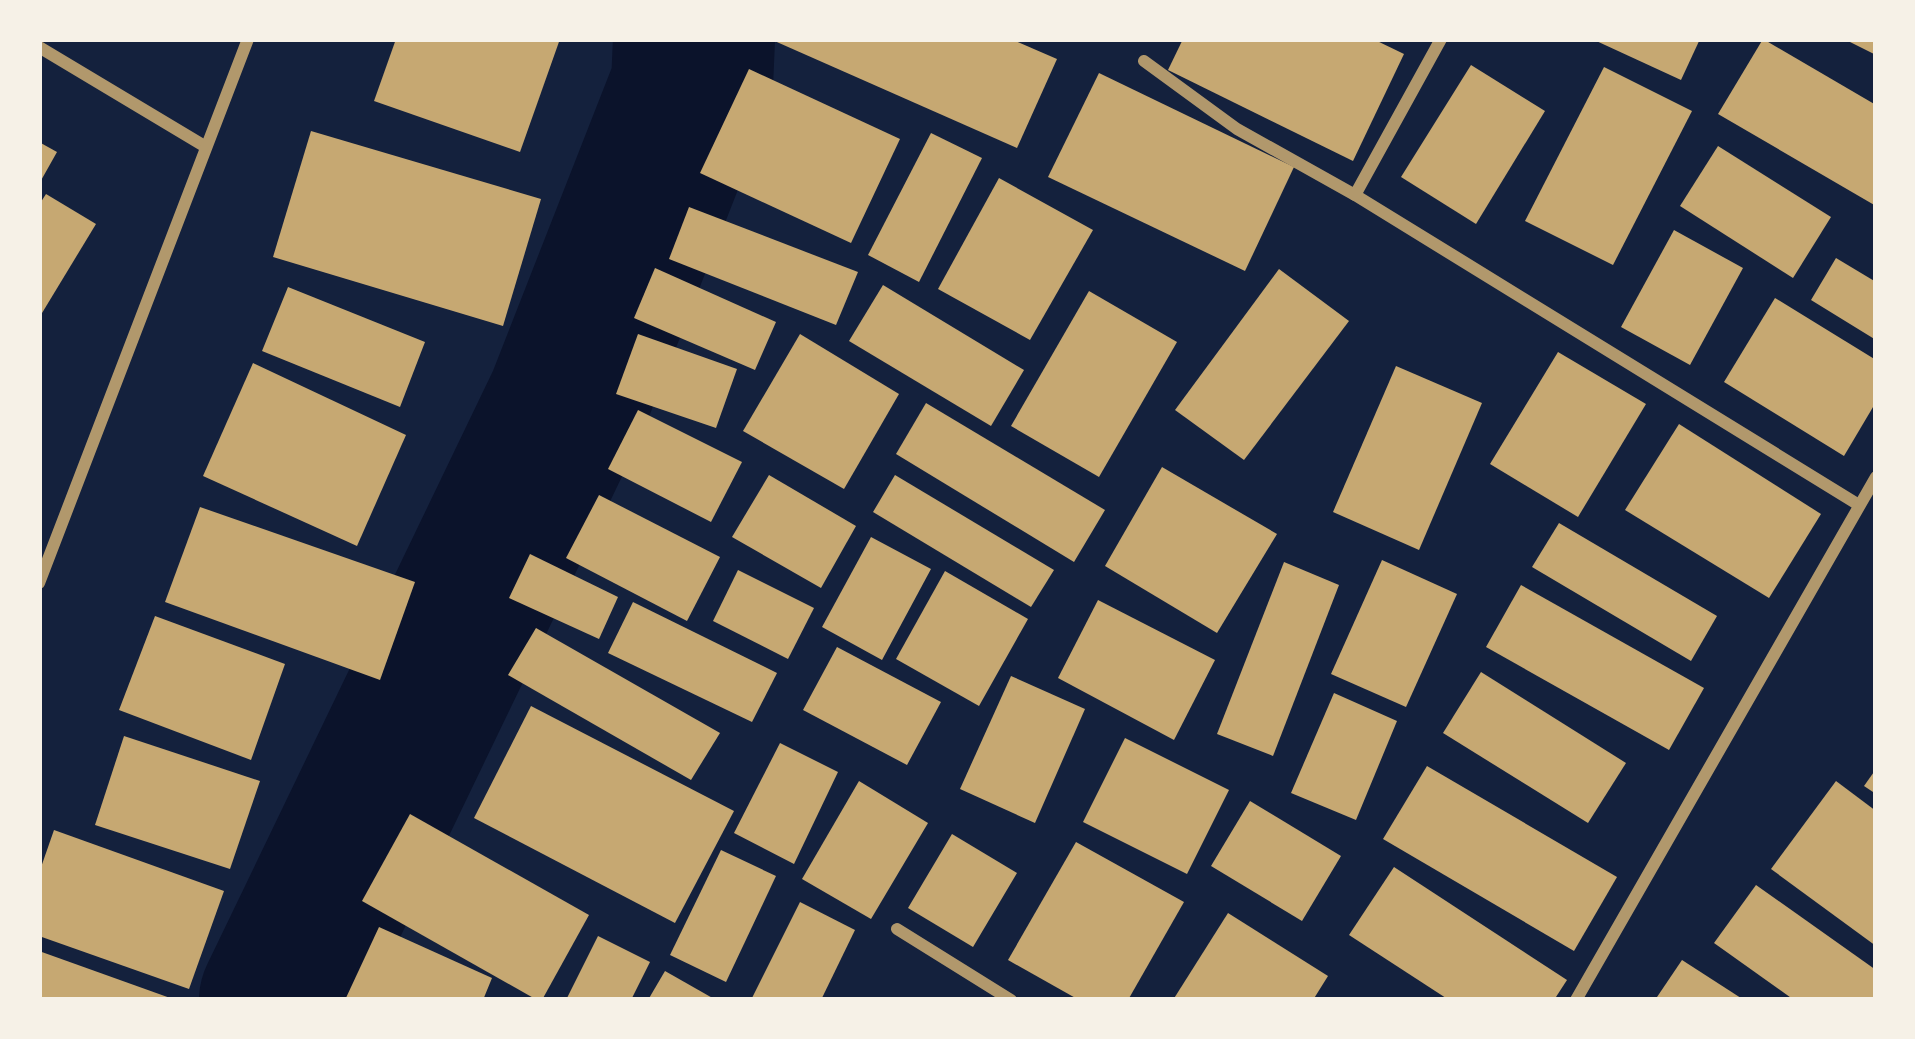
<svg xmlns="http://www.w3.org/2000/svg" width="1915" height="1039" font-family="Signika,sans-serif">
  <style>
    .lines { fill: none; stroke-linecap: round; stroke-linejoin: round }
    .river { stroke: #0b132b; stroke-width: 162 }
    .building { fill: #c6a872 }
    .minor { stroke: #b1986c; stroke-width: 12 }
  </style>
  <rect width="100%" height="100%" fill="#14213d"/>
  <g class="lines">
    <!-- river -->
    <path class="river" d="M280,1000L567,404L692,85L694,39"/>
  </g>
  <!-- building -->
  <g class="building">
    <path d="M396,39H560L520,152L374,101Z"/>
    <path d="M770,39H1011L1057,59L1017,148Z"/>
    <path d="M1183,39H1373L1404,54L1353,161L1168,70Z"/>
    <path d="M1592,39H1700L1681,80Z"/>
    <path d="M1763,39L1876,105V206L1718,114Z"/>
    <path d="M1844,39H1876V55Z"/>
    <path d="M1471,65L1545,111L1476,224L1401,177Z"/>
    <path d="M1604,67L1692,111L1613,265L1525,221Z"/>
    <path d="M749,69L900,139L851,243L700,173Z"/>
    <path d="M1099,73L1294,167L1245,271L1048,177Z"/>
    <path d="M311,131L541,199L503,326L273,257Z"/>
    <path d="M931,133L982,158L919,282L868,255Z"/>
    <path d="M39,142L57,152L39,184Z"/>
    <path d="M1718,146L1831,217L1793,278L1680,206Z"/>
    <path d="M999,178L1093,230L1030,340L938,289Z"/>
    <path d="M46,194L96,224L39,318V205Z"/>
    <path d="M689,207L858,272L836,325L669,259Z"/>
    <path d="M1674,230L1743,268L1690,365L1621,327Z"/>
    <path d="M1836,258L1876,282V340L1811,300Z"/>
    <path d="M655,268L776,322L755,370L634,318Z"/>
    <path d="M1279,269L1349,321L1244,460L1175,410Z"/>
    <path d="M883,285L1024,370L991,426L849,341Z"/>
    <path d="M288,287L425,342L400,407L262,351Z"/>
    <path d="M1089,291L1177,342L1099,477L1011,426Z"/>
    <path d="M1775,298L1876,360V402L1844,456L1724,382Z"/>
    <path d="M638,334L737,369L716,428L616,394Z"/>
    <path d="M800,334L899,394L844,489L743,431Z"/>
    <path d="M1558,352L1646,404L1578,517L1490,464Z"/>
    <path d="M253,363L406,435L357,546L203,476Z"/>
    <path d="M1396,366L1482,403L1419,550L1333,512Z"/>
    <path d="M926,403L1105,510L1074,562L896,454Z"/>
    <path d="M638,410L742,462L711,522L608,469Z"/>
    <path d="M1679,424L1821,514L1769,598L1625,510Z"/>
    <path d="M1162,467L1277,534L1217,633L1105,566Z"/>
    <path d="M769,475L856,526L821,588L732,537Z"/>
    <path d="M895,475L1054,570L1031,607L873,512Z"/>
    <path d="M599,495L720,557L687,621L566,558Z"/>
    <path d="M200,507L415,582L380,680L165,602Z"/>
    <path d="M1559,523L1717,616L1691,661L1532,567Z"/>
    <path d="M871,537L931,569L882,660L822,627Z"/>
    <path d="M530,554L618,597L599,639L509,598Z"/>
    <path d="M1382,560L1457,594L1406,707L1331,674Z"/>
    <path d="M1284,562L1339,585L1273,756L1217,734Z"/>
    <path d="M738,570L814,608L788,659L713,621Z"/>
    <path d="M945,571L1028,619L979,706L896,659Z"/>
    <path d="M1521,585L1704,688L1669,750L1486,647Z"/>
    <path d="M1098,600L1215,660L1174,740L1058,678Z"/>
    <path d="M633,602L777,673L752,722L608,653Z"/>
    <path d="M155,616L285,664L251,760L119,710Z"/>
    <path d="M536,628L720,733L691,780L508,675Z"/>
    <path d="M837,647L941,702L907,765L803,710Z"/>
    <path d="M1481,672L1626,763L1588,823L1443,733Z"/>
    <path d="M1011,676L1085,709L1035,823L960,789Z"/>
    <path d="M1334,693L1397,721L1356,820L1291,793Z"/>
    <path d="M531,706L734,811L675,923L474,818Z"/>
    <path d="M124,736L260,781L230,869L95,825Z"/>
    <path d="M1125,738L1229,790L1187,874L1083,822Z"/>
    <path d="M780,743L838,772L794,864L734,833Z"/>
    <path d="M1427,766L1617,877L1574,951L1383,839Z"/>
    <path d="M1876,769V794L1864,786Z"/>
    <path d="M859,781L928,823L871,919L802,879Z"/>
    <path d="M1836,781L1876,811V946L1771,869Z"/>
    <path d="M1250,801L1341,856L1302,921L1211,866Z"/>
    <path d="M410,814L589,915L542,1000H537L362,901Z"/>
    <path d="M54,830L224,891L189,989L39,936V873Z"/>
    <path d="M952,834L1017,873L973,947L908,908Z"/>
    <path d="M1076,842L1184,902L1128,1000H1079L1008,960Z"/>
    <path d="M721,850L776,876L726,982L670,955Z"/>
    <path d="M1394,867L1567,980L1554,1000H1449L1349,935Z"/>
    <path d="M1756,885L1876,970V1000H1794L1714,943Z"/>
    <path d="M800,902L855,930L821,1000H751Z"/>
    <path d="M1228,913L1328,976L1313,1000H1173Z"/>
    <path d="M379,927L492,978L483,1000H345Z"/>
    <path d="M598,936L650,962L631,1000H566Z"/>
    <path d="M39,951L173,999V1000H39Z"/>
    <path d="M1682,960L1744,1000H1655Z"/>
    <path d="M665,971L716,1000H648Z"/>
  </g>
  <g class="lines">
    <!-- minor -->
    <g class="minor">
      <path d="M39,47L206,147"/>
      <path d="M1144,61L1237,129L1355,195L1859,505"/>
      <path d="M1355,195L1441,39"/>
      <path d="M39,583L248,39"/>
      <path d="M897,929L1011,1000"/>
      <path d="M1576,1000L1876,477"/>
    </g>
  </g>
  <!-- border -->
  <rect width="1915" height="1039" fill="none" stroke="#f6f1e7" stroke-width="84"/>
</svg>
